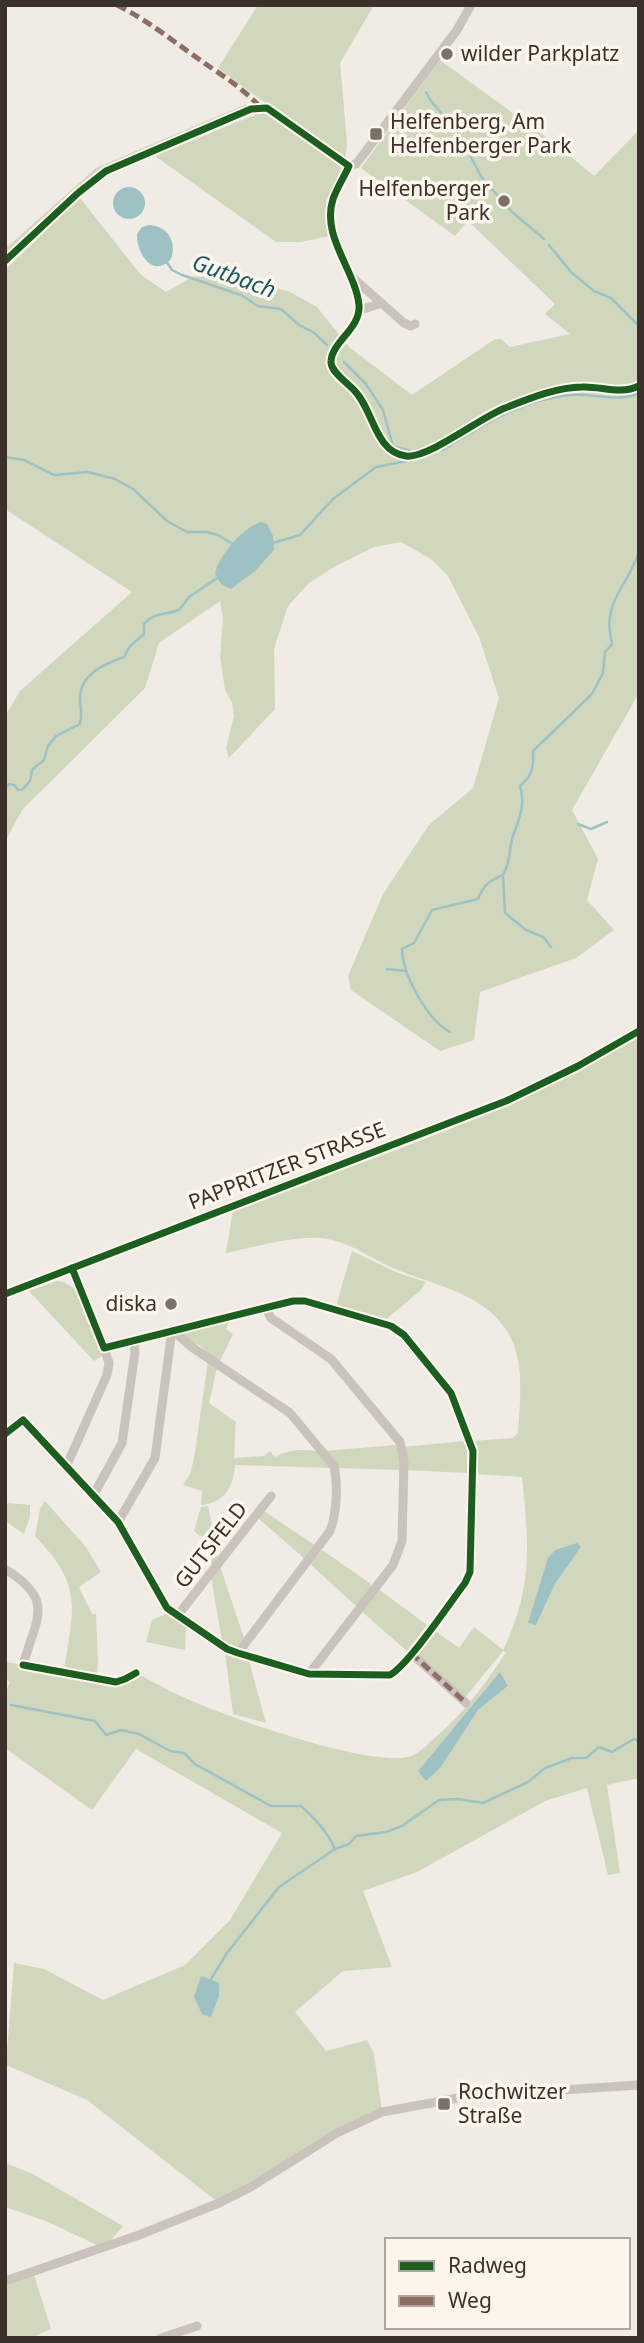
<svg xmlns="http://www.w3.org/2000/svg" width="644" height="2343" font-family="'Noto Sans',sans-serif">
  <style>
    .green { fill: #d0d7bd; fill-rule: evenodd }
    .water { fill: #9ec2c4 }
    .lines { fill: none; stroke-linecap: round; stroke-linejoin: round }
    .stream { stroke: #9ec2c4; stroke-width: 2.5 }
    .minor { stroke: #cac3bc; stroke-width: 9 }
    .tertiary { stroke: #cac3bc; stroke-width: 10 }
    .quiet { stroke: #8d6e63; stroke-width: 5; stroke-dasharray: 10 5; stroke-linecap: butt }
    .cycleway-casing { stroke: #fcf6ed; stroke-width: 11 }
    .cycleway { stroke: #1b5e20; stroke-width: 7 }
    .poi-dot { fill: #7b716b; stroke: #fcf6ed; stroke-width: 2.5 }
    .labels { text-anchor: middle; stroke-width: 7; stroke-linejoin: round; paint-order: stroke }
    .poi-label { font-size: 21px; fill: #3c302a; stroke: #fcf6ed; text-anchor: start }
    .street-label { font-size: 21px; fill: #3c302a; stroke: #fcf6ed }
    .water-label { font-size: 23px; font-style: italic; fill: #1a5a62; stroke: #fcf6ed }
  </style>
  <rect width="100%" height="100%" fill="#f0ebe4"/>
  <!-- green -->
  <g class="green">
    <path d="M258,5H374L340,63L347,142L345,167L326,214L329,236L301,242H276L155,156L259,113L267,104L218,68Z"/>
    <path d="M440,60L558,146L594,176L639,130V693L572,810L598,859L587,900L614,930L576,958L480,992L474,1040L440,1051L351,990L348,976L383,894L429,825L473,788L499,698L479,637L448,576L431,559L401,542L374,547L334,567L309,583L288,606L274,649L275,709L229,758L226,748L234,716L232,702L225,690L220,656L223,619L220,601L159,643L145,688L22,810L5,842V716L20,691L132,592L5,509V270L80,198L141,275L166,292L194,276L256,282L290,292L317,307L349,347L412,395L495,339H501L510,347L570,334L545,314L555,304L468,221L455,236L361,168Z"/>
    <path d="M246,104L247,107L113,164L5,257V249L96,168Z"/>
    <path d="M639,1036V1778L607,1785L620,1873L608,1875L587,1788L545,1801L417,1872L363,1891L392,1967L343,1971L295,2012L326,2051L367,2040L374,2054L382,2112L219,2203L87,2100L6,2065L14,1963L44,1969L103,2000L185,1965L230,1920L282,1833L136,1749L92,1810L5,1748V1694L10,1682L5,1678V1662L80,1674L64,1670C74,1606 83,1586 35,1536L40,1509L45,1501L86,1547L101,1572L79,1587L92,1614H96L98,1664L96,1678C112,1681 121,1682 136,1673C152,1681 167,1690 183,1697C221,1715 379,1772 414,1755C420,1752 426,1746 431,1741C461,1717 485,1685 506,1652L503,1651L464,1699L419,1657L418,1652L434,1630L459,1648L474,1627L503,1650C533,1589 529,1543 522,1477L476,1474L473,1441L513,1438L518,1433C520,1399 526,1358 505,1328C480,1292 433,1285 395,1269C370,1258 349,1241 321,1238C293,1236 254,1247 226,1253L233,1210C371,1158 513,1114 639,1036ZM581,1547L555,1584L536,1625L555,1550ZM500,1673L508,1686L478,1710L426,1781L418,1771Z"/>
    <path d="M352,1251L398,1273L426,1282L421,1290L384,1321L336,1306Z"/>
    <path d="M57,1281L64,1282L75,1289L102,1356L94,1361L29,1291Z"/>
    <path d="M229,1321L226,1329L233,1334L219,1363L198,1344L195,1347L184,1336L185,1332Z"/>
    <path d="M208,1361L217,1368L209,1403L236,1422L234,1458L264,1456L270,1451L275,1457C289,1449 302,1449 318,1451L331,1468L235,1465C234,1487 224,1503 201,1505L202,1491L183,1485L190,1474L194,1459Z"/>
    <path d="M464,1441L467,1450V1473L405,1470L403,1447Z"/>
    <path d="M395,1445L400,1453V1470L337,1468L325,1451Z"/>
    <path d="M9,1503L30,1505V1517L24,1534L5,1521V1505Z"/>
    <path d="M208,1506L218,1559L212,1568L208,1537L200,1536L194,1531L201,1507Z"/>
    <path d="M264,1511L316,1546L306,1560L258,1518Z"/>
    <path d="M322,1550L371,1584V1588L356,1606L310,1564Z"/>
    <path d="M220,1566L244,1638L237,1648L222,1641L211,1577Z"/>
    <path d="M377,1588L427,1625L407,1651L360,1610Z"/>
    <path d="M166,1614L186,1627L185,1650L146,1642L152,1620Z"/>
    <path d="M225,1653L249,1661L266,1723L233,1714Z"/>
    <path d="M5,2163L31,2173L123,2226L109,2242L99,2246L46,2221L5,2207Z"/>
    <path d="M34,2275L51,2329L31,2338H5V2285Z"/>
  </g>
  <!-- water -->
  <g class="water">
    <circle cx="129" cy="203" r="16"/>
    <path d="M149,225C168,226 177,242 171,259C153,279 136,253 137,234L142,227Z"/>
    <path d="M261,522L267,524L273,536L274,550L255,571L231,589L221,584L215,574C218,556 243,527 261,522Z"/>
    <path d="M577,1543L581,1547L555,1584L536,1625L528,1623L548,1558L555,1550Z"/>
    <path d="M500,1672L508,1686L478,1710L440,1768L426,1781L418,1771Z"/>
    <path d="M201,1976L219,1983V1996L211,2017L202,2014L194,1997Z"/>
  </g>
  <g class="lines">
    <!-- stream -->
    <g class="stream">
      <path d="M426,92L431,101L452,125"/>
      <path d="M457,131L482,178L512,212L544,239"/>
      <path d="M549,245L571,272L594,291L611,298L639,326"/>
      <path d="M166,261L172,270L182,275L241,295L258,306L281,309L299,325L313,332L327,345"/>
      <path d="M344,362L366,384L383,410L393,446L411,451"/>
      <path d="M439,448L443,450C482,425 523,399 570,395C593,393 617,403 639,393"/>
      <path d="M411,452L433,445"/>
      <path d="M5,457L24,460L54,475L88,472L115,479L133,489L167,521L187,532H207L218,535L234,545"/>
      <path d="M273,543L300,535L333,499L376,467L407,461L408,459"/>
      <path d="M5,788L9,784L14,785L18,790L23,789L30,781L32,770L44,760L48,746L56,736L80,724C82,715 81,710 80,701C78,675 104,664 124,657L130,646L144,634V624C154,612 165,615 179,610L189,597L220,576"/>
      <path d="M578,824L591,829L607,822"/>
      <path d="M503,875L505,913L526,930L543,937L551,947"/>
      <path d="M387,969L405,971"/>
      <path d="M450,1032C427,1020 402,973 402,949L414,943L432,910L478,899C483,886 490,880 503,875C512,859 508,851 513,836C519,819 526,805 520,786C532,776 534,767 533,751L592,694L603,673L605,652L612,644C601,602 627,588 639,552"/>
      <path d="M11,1705L95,1721L106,1735L121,1730L139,1734L170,1751L184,1753L195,1764L271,1806H301C315,1819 327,1831 335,1849L349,1844L356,1836L386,1832L402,1826L439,1800L458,1799L483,1803L528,1782L545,1768L572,1758H586L599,1747L612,1752L634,1739L639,1741"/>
      <path d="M211,1979L227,1953L279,1887L335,1849"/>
    </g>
    <!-- minor -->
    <g class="minor">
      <path d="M471,5L457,30L363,155L356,164L349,166C344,177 337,188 333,199C321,237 355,269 359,305C361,328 332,342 331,361C330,371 346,382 353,389C374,409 374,452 406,456C428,459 481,417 505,408C528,399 557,387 582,387C601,386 620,395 639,386"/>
      <path d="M5,261L78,193L106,171L251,109L267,108L349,166"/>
      <path d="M353,278L404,323L411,326L415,324"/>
      <path d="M360,310L379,304"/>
      <path d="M265,1307L271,1318L331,1359L400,1442L404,1462L402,1541L393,1565L309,1674"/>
      <path d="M172,1330L193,1348L290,1413L334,1466C338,1484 337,1513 330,1531L238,1653"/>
      <path d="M5,1434L23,1420L118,1522L167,1608L227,1649L238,1653L309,1674L390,1675C409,1664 449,1604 465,1583L470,1572L473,1451L451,1393L404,1335L391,1326L305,1301H293L104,1348L72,1268"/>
      <path d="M66,1467L107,1375L109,1363L104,1348"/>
      <path d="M93,1496L122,1443L135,1352L134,1340"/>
      <path d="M118,1522L155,1458L172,1330"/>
      <path d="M5,1569C55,1600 37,1616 23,1665"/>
      <path d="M178,1615L271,1496"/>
      <path d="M411,1653L466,1703"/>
      <path d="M5,2281L139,2235L219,2203L249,2188L337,2133L382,2112L469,2096L639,2085"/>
      <path d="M161,2338L197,2326"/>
    </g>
    <!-- tertiary -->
    <path class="tertiary" d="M5,1294L506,1101L578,1066L639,1031"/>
    <!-- quiet -->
    <g class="quiet">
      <path d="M117,5C147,20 173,41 200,60C220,74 243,88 260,107"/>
      <path d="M411,1653L466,1703"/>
    </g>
    <defs>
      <g id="cycleway">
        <path d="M5,261L78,193L106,171L251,109L267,108L349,166C344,177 337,188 333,199C321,237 355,269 359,305C361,328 332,342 331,361C330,371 346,382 353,389C374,409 374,452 406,456C428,459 481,417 505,408C528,399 557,387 582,387C601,386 620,395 639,386"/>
        <path d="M5,1294L506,1101L578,1066L639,1031"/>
        <path d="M5,1434L23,1420L118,1522L167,1608L227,1649L238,1653L309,1674L390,1675C409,1664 449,1604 465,1583L470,1572L473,1451L451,1393L404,1335L391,1326L305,1301H293L104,1348L72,1268"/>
        <path d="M23,1665L116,1682L125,1679L136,1673"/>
      </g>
    </defs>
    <!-- cycleway casing -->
    <use href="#cycleway" class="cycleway-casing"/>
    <!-- cycleway -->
    <use href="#cycleway" class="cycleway"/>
  </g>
  <!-- markers -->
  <g class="poi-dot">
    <circle cx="447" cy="54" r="7"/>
    <rect x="369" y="127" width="14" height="14" rx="3.5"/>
    <circle cx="504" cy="201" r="7"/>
    <circle cx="171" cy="1304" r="7"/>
    <rect x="437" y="2097" width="14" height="14" rx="3.5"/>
  </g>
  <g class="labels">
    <!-- poi labels -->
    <g class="poi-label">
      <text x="461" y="61">wilder Parkplatz</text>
      <text x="390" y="129">Helfenberg, Am<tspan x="390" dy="24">Helfenberger Park</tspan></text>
      <text x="490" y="196" text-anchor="end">Helfenberger<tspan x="490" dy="24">Park</tspan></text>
      <text x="157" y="1311" text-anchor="end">diska</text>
      <text x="458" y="2099">Rochwitzer<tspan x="458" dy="24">Straße</tspan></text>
    </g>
    <!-- street labels -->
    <g class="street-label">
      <text transform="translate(287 1166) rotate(-21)" y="7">PAPPRITZER STRASSE</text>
      <text transform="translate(211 1545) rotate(-52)" y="7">GUTSFELD</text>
    </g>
    <!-- water labels -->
    <g class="water-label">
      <text transform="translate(234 276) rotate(20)" y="8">Gutbach</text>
    </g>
  </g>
  <!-- border -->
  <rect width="644" height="2343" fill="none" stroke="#3c302a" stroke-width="14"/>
  <!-- legend -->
  <rect x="385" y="2238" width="245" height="91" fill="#fcf6ed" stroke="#afa79f" stroke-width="2"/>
  <rect x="399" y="2261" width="35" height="10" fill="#1b5e20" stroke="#afa79f" stroke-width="2"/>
  <text x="448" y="2273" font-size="21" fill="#3c302a">Radweg</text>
  <rect x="399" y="2296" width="35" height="10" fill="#8d6e63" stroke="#afa79f" stroke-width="2"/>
  <text x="448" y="2308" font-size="21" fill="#3c302a">Weg</text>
</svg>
